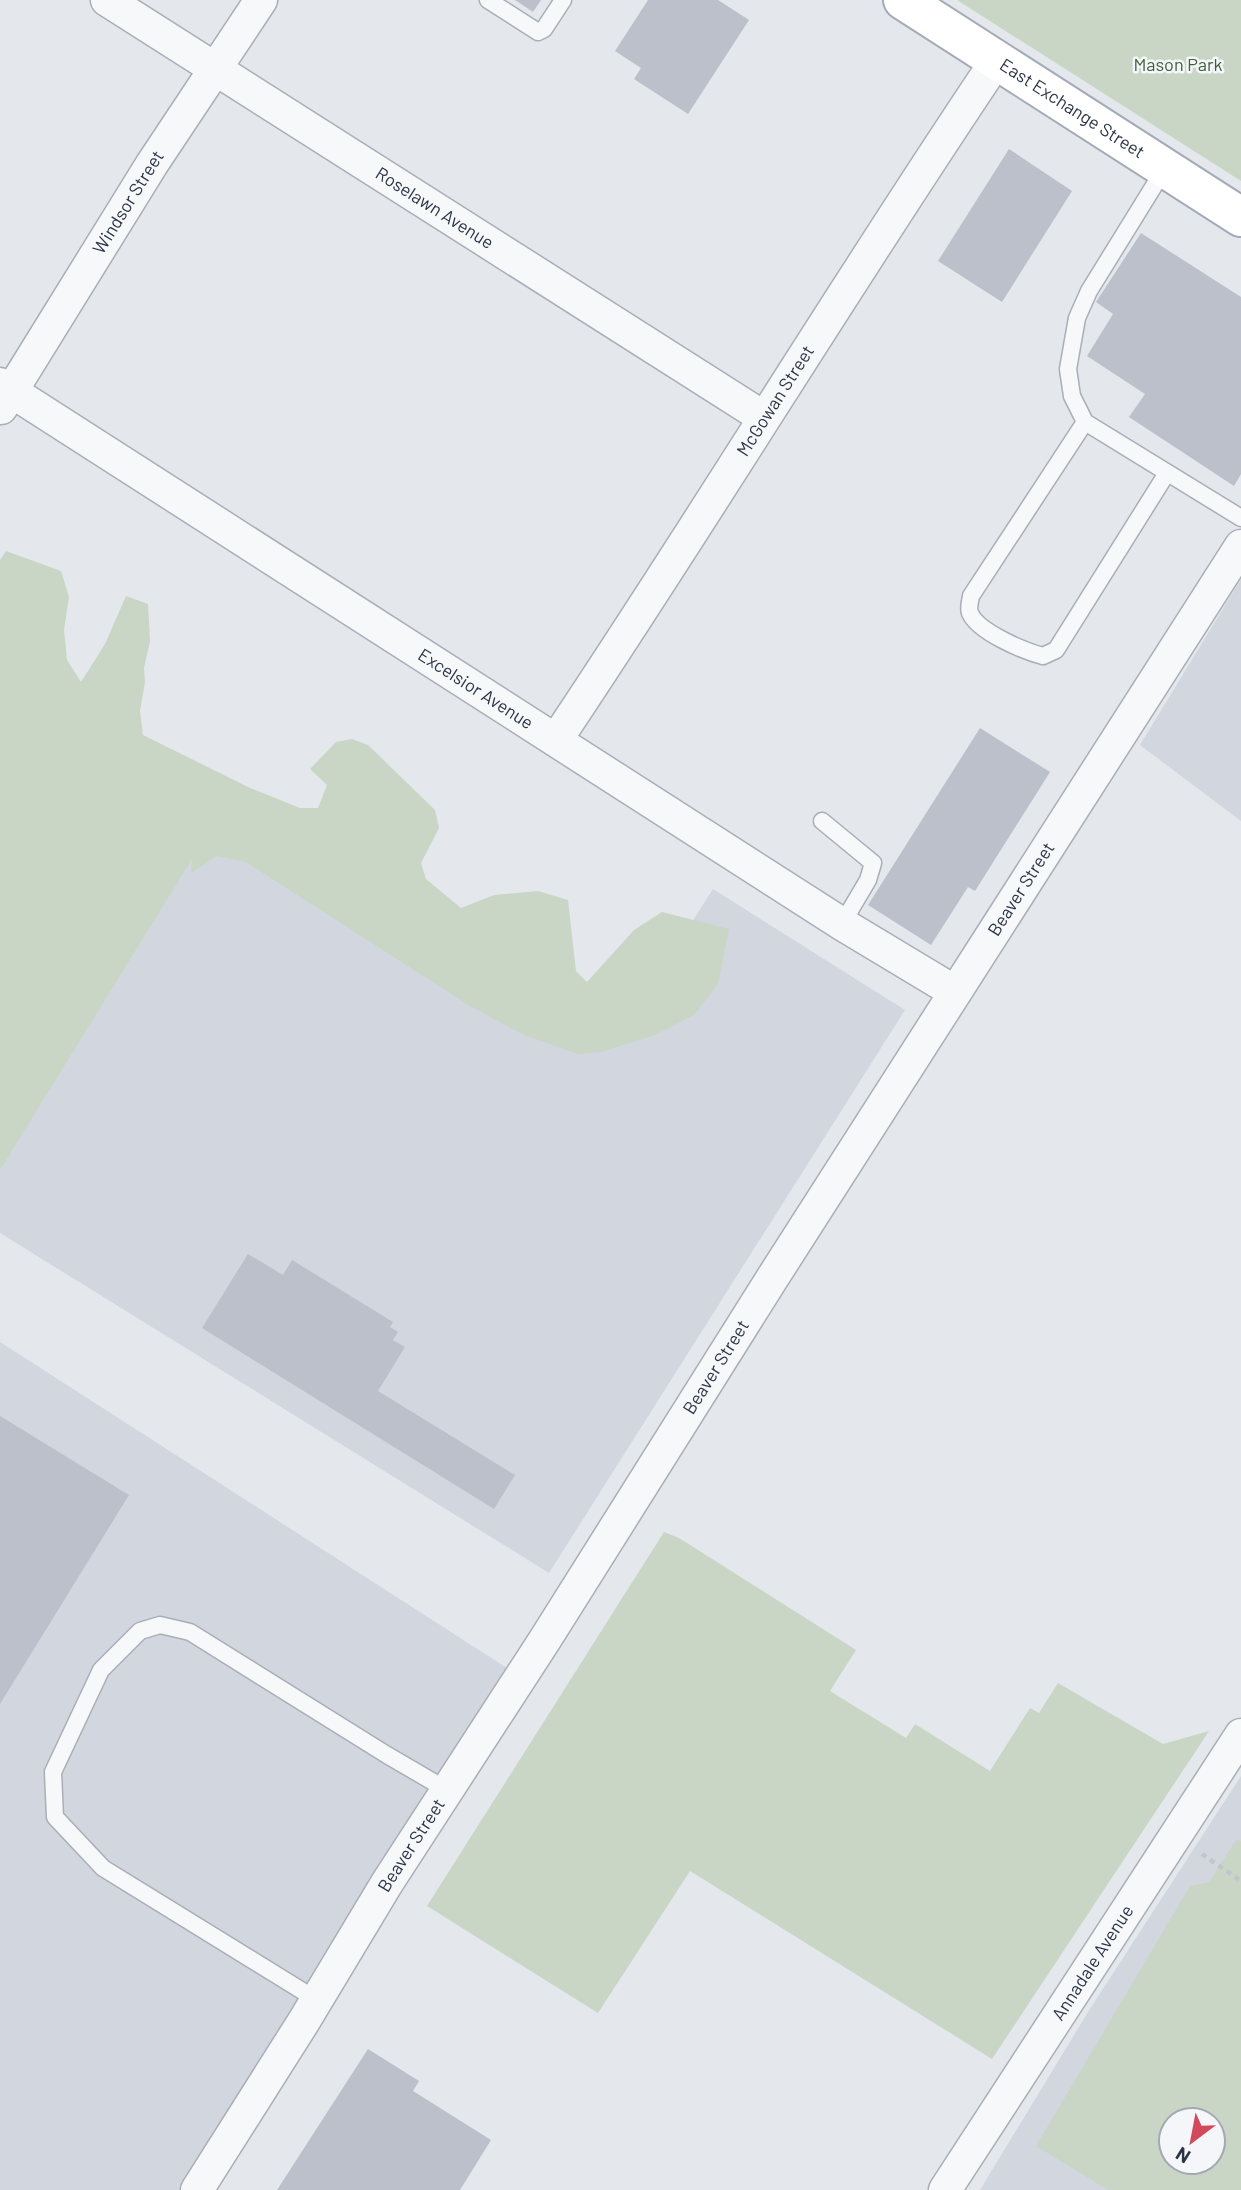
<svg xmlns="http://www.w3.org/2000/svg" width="1241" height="2190" font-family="Barlow,sans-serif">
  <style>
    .built { fill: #d2d6de; fill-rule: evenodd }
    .green { fill: #c9d6c5; fill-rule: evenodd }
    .building { fill: #bbc0ca }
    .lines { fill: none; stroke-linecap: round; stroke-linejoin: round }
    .lane-casing { stroke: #a9aeb7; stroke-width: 19 }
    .street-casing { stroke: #a9aeb7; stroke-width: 35 }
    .primary-casing { stroke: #a3abb8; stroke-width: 42 }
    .path { stroke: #c2c5cb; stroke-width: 4.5; stroke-dasharray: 5 5; stroke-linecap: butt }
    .lane { stroke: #f7f8fa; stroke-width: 16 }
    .street { stroke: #f7f8fa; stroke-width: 32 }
    .primary { stroke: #fff; stroke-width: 38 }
    .labels { text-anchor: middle; stroke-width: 5; stroke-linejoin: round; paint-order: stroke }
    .park-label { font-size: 18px; fill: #3f6138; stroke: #f4f6f9 }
    .street-label { font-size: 18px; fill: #2b3445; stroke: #f4f6f9 }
  </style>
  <rect width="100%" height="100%" fill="#e4e7ec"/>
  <!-- built -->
  <g class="built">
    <path d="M1241,579V821L1140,745Z"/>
    <path d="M209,821L638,1007L713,889L905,1010L549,1573L0,1233V1169Z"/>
    <path d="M0,1342L521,1677L197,2190H0Z"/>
    <path d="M1241,1776V2190H980L1088,2012ZM1171,2120H1213V2162H1171Z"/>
  </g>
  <!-- green -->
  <g class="green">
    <path d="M958,0H1241V181L957,0Z"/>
    <path d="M6,551L61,571L69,597L64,630L67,660L81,682L105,644L126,596L148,604L150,641L144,668L145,682L140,711L143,735L248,787L300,808H318L327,785L310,769L336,742L352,739L368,745L435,810L439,828L421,863L426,879L461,908L494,895L538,891L568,900L576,971L587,982L634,930L662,912L729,929L718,984L694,1015L655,1035L601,1052L578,1054L524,1035L470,1006L246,862L217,856L191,873L192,859L0,1170V560Z"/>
    <path d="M664,1532L679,1538L856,1650L830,1691L906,1738L915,1724L990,1771L1030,1708L1039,1713L1058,1683L1163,1744L1209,1731L992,2059L690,1871L598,2013L427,1906Z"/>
    <path d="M1236,1840L1241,1841V2190H1108L1036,2146L1190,1886L1209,1882ZM1171,2120H1213V2162H1171Z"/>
  </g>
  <!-- building -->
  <g class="building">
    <path d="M515,0H541L533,12Z"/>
    <path d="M648,0H718L749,20L688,114L634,79L641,68L615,51Z"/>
    <path d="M1009,149L1072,191L1002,302L938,261Z"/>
    <path d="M1141,233L1241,297V474L1234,486L1129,417L1145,394L1087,356L1113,314L1096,302Z"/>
    <path d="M980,728L1050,772L975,891L968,887L931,945L868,905Z"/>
    <path d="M248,1254L283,1275L292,1260L393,1322L390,1327L398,1332L393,1340L405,1347L378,1391L515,1475L494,1509L202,1328Z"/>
    <path d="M0,1416L129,1495L0,1704Z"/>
    <path d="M368,2049L419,2081L413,2091L491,2140L460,2190H277Z"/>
  </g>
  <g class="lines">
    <defs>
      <g id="lane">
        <path d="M488,0L538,32L544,29L563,0"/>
        <path d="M1165,168L1089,291L1077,318L1068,369L1072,396L1085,422L1241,518"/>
        <path d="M1085,422L971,596C970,602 968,608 970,613C978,632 1024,651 1043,656L1056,650L1167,473"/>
        <path d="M822,821L873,863L868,880L842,924"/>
        <path d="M317,2000L103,1868L55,1817L53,1772L101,1670L140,1631L160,1625L190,1632L387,1755L447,1790"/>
      </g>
      <g id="street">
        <path id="s1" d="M107,0L763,417"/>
        <path id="s2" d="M0,384L842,924L955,992"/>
        <path id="s3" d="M1,408L152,164L261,0"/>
        <path id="s4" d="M556,740C706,516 846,284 997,60"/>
        <path id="s5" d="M197,2190L304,2021L387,1883L546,1638L773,1277L1241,546"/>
        <path id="s6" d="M945,2190L1241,1735"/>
      </g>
      <g id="primary">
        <path id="s7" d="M903,0L1241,217"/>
      </g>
    </defs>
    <!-- lane casing -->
    <use href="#lane" class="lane-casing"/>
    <!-- street casing -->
    <use href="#street" class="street-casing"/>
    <!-- primary casing -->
    <use href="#primary" class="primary-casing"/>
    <!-- path -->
    <path class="path" d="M1202,1854L1241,1881"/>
    <!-- lane -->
    <use href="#lane" class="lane"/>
    <!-- street -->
    <use href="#street" class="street"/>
    <!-- primary -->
    <use href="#primary" class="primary"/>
  </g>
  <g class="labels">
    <!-- park labels -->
    <g class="park-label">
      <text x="1178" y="71">Mason Park</text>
    </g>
    <!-- street labels -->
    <g class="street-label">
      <text dy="6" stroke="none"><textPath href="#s7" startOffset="201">East Exchange Street</textPath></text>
      <text dy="6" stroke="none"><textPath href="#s3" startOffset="242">Windsor Street</textPath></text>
      <text dy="6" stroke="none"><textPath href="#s1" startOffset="388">Roselawn Avenue</textPath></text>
      <text dy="6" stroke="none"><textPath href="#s4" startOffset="404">McGowan Street</textPath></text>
      <text dy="6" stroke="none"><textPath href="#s2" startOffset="565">Excelsior Avenue</textPath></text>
      <text dy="6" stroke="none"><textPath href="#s5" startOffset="1540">Beaver Street</textPath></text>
      <text dy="6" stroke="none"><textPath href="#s5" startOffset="973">Beaver Street</textPath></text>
      <text dy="6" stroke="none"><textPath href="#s5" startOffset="406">Beaver Street</textPath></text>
      <text dy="6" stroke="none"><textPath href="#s6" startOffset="271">Annadale Avenue</textPath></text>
    </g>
  </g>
  <!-- north arrow -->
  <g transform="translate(1192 2141) rotate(212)"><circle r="33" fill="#f4f6f9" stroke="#a4a8b1" stroke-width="2"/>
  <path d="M0-5L12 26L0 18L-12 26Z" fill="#d1495b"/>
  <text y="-10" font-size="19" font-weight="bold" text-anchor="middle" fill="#2b3445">N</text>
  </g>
</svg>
